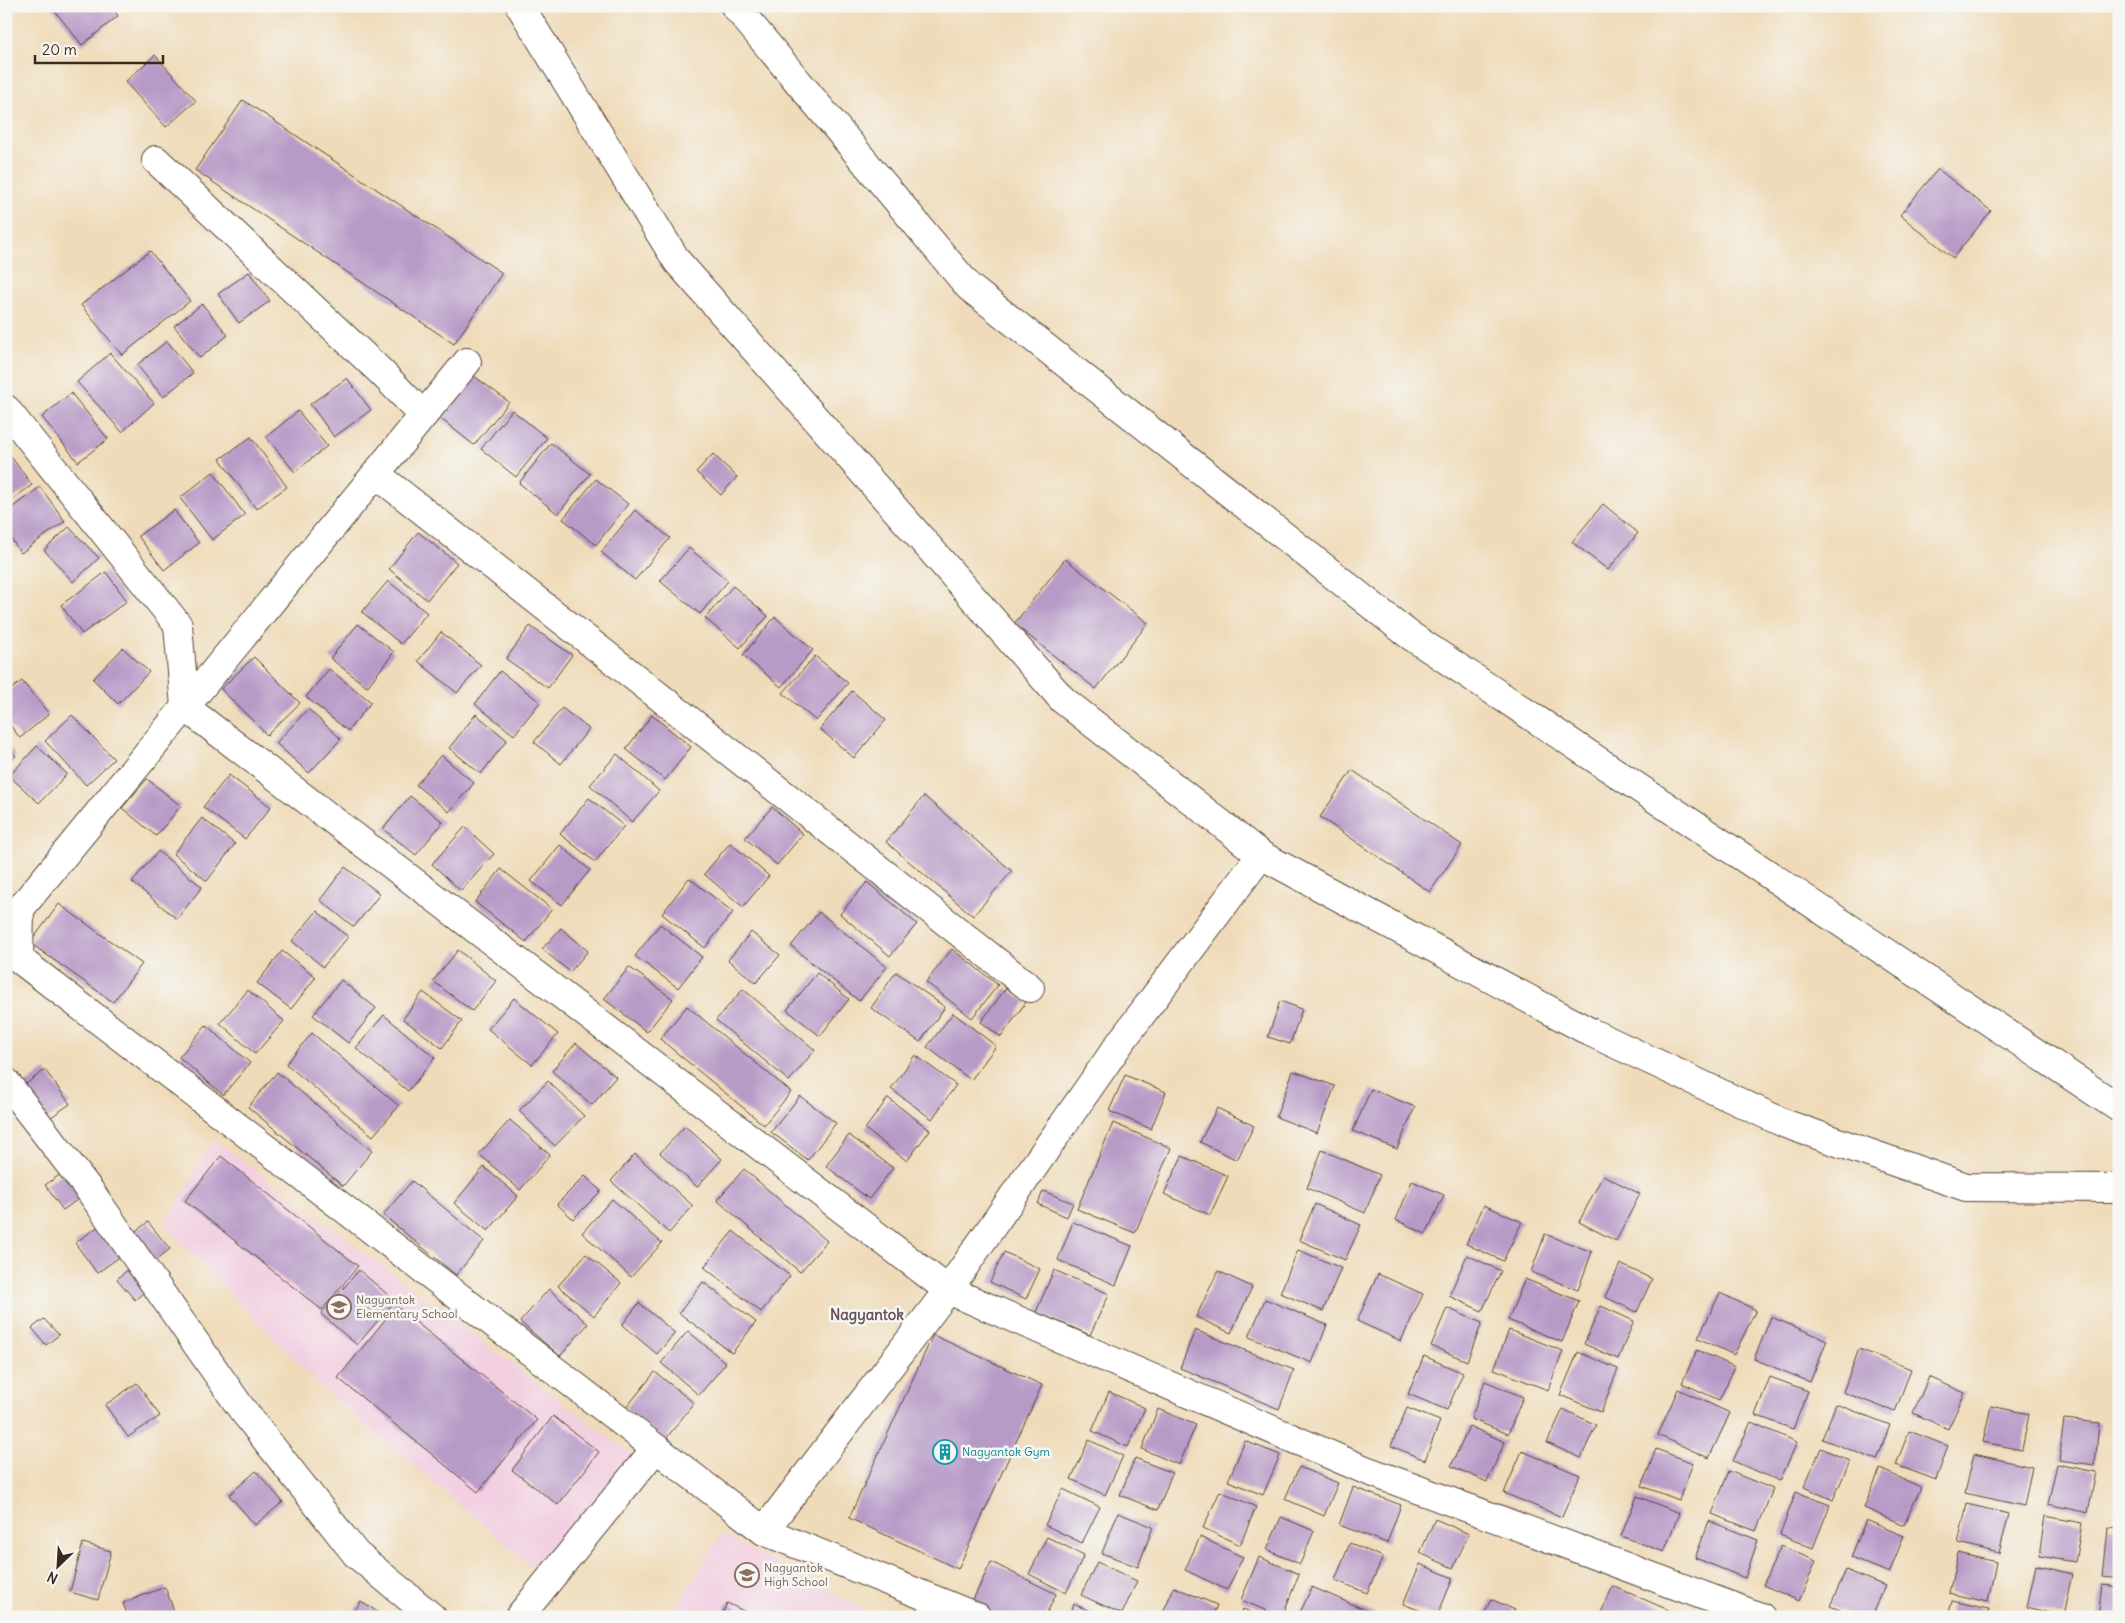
<svg xmlns="http://www.w3.org/2000/svg" width="2125" height="1623" font-family="Delius,sans-serif">
  <style>
    .built { fill: #f2cfe1 }
    .building { fill: #b79bc7 }
    .lines { fill: none; stroke-linecap: round; stroke-linejoin: round }
    .minor-casing { stroke: #564535; stroke-width: 30 }
    .minor { stroke: #fff; stroke-width: 28 }
    .labels { text-anchor: middle; stroke-width: 5; stroke-linejoin: round; paint-order: stroke }
    .education-label { font-size: 12px; fill: #785e54; stroke: #f6f6f2; text-anchor: start }
    .culture-label { font-size: 12px; fill: #0d838f; stroke: #f6f6f2; text-anchor: start }
    .quarter-label { font-size: 15px; font-weight: bold; fill: #665259; stroke: #f6f6f2 }
  </style>
  <rect width="100%" height="100%" fill="#f6f6f2"/>
  <filter id="ink" filterUnits="userSpaceOnUse"><feTurbulence type="fractalNoise" baseFrequency=".02" numOctaves="2"/><feDisplacementMap in="SourceGraphic" scale="10" xChannelSelector="R" yChannelSelector="G"/><feConvolveMatrix kernelMatrix="1 2 1 2 8 2 1 2 1" color-interpolation-filters="sRGB"/></filter>
  <filter id="wash" filterUnits="userSpaceOnUse"><feTurbulence type="fractalNoise" baseFrequency=".0096" numOctaves="4" result="noise"/><feDisplacementMap in="SourceGraphic" scale="20" xChannelSelector="R" yChannelSelector="G"/><feGaussianBlur stdDeviation="1.12" result="paint"/><feColorMatrix in="noise" values="0 0 0 0 0 0 0 0 0 0 0 0 0 0 0 0 0 1.4 0 .05"/><feComposite in="paint" operator="in"/></filter>
  <g filter="url(#wash)">
    <rect width="100%" height="100%" fill="#efdbb9"/>
    <!-- built -->
    <g class="built">
      <path d="M214,1139L637,1459L541,1574L322,1388L164,1225Z"/>
      <path d="M721,1534L878,1617H670Z"/>
    </g>
    <g id="blocks">
      <!-- building -->
      <g class="building">
        <path d="M51,6H111L118,16L82,45Z"/>
        <path d="M155,55L196,101L166,127L125,82Z"/>
        <path d="M243,100L502,273L454,344L195,170Z"/>
        <path d="M1938,169L1991,211L1953,258L1900,215Z"/>
        <path d="M150,251L190,301L122,355L81,305Z"/>
        <path d="M249,272L270,301L239,323L218,294Z"/>
        <path d="M202,304L228,335L200,358L174,326Z"/>
        <path d="M167,341L193,373L163,397L137,365Z"/>
        <path d="M110,353L154,403L122,432L77,382Z"/>
        <path d="M470,373L509,402L474,445L436,415Z"/>
        <path d="M347,378L371,410L334,437L310,404Z"/>
        <path d="M71,393L108,439L78,462L42,417Z"/>
        <path d="M512,410L547,438L516,477L481,449Z"/>
        <path d="M298,411L327,446L295,472L266,437Z"/>
        <path d="M251,437L287,487L256,509L220,459Z"/>
        <path d="M551,443L590,474L558,514L519,483Z"/>
        <path d="M6,450L32,485L6,504Z"/>
        <path d="M713,454L737,477L721,495L696,472Z"/>
        <path d="M213,472L245,515L212,540L180,498Z"/>
        <path d="M596,479L628,504L596,545L563,519Z"/>
        <path d="M40,487L65,521L21,553L6,532V512Z"/>
        <path d="M1603,504L1638,533L1608,570L1572,542Z"/>
        <path d="M174,510L199,543L164,570L138,536Z"/>
        <path d="M635,510L670,538L635,580L601,552Z"/>
        <path d="M69,527L99,558L73,582L44,550Z"/>
        <path d="M418,532L457,563L427,600L389,569Z"/>
        <path d="M689,548L728,581L700,614L660,581Z"/>
        <path d="M1065,559L1148,623L1096,689L1014,624Z"/>
        <path d="M106,572L127,601L82,634L61,605Z"/>
        <path d="M388,581L427,613L401,644L362,612Z"/>
        <path d="M733,586L768,616L740,648L705,618Z"/>
        <path d="M775,617L813,650L781,687L743,655Z"/>
        <path d="M358,624L394,652L367,687L330,658Z"/>
        <path d="M530,626L572,655L548,688L506,659Z"/>
        <path d="M441,632L481,665L457,693L418,661Z"/>
        <path d="M123,648L149,672L118,704L93,679Z"/>
        <path d="M815,656L848,683L816,721L783,693Z"/>
        <path d="M254,657L300,703L267,735L221,689Z"/>
        <path d="M329,669L371,702L348,731L306,697Z"/>
        <path d="M500,671L540,702L514,735L475,704Z"/>
        <path d="M22,681L49,714L20,738L6,720V693Z"/>
        <path d="M852,691L886,720L854,758L820,729Z"/>
        <path d="M562,708L589,729L561,764L534,742Z"/>
        <path d="M308,709L341,739L309,773L276,743Z"/>
        <path d="M476,714L507,740L481,774L449,748Z"/>
        <path d="M72,715L114,759L86,785L45,741Z"/>
        <path d="M652,715L691,747L665,780L626,749Z"/>
        <path d="M6,744L16,756L6,764Z"/>
        <path d="M37,746L67,774L39,803L9,776Z"/>
        <path d="M617,754L659,791L632,822L590,785Z"/>
        <path d="M441,755L474,783L449,812L416,785Z"/>
        <path d="M1352,770L1462,845L1430,892L1320,817Z"/>
        <path d="M229,775L271,807L245,839L203,807Z"/>
        <path d="M147,779L181,806L156,836L122,808Z"/>
        <path d="M410,796L443,822L416,855L383,829Z"/>
        <path d="M924,796L1012,871L973,916L886,842Z"/>
        <path d="M589,798L624,826L595,862L560,834Z"/>
        <path d="M772,807L803,834L777,865L745,838Z"/>
        <path d="M202,818L235,844L207,881L173,854Z"/>
        <path d="M465,827L494,854L461,891L432,864Z"/>
        <path d="M730,843L769,876L743,907L704,874Z"/>
        <path d="M560,845L590,870L562,905L531,881Z"/>
        <path d="M158,851L202,887L177,919L132,882Z"/>
        <path d="M345,867L380,894L354,927L320,900Z"/>
        <path d="M501,869L552,909L526,942L475,902Z"/>
        <path d="M689,878L733,912L705,948L662,914Z"/>
        <path d="M867,882L917,924L890,956L840,914Z"/>
        <path d="M59,904L142,964L113,1002L30,943Z"/>
        <path d="M317,911L348,937L323,967L292,941Z"/>
        <path d="M819,912L887,967L859,1001L791,946Z"/>
        <path d="M660,924L702,957L678,988L635,956Z"/>
        <path d="M561,928L588,951L570,972L542,949Z"/>
        <path d="M751,932L780,955L756,983L728,960Z"/>
        <path d="M952,949L998,985L972,1018L926,982Z"/>
        <path d="M458,950L496,981L472,1011L433,981Z"/>
        <path d="M282,951L316,977L291,1009L257,983Z"/>
        <path d="M629,967L673,999L647,1032L604,999Z"/>
        <path d="M896,972L945,1007L920,1042L871,1008Z"/>
        <path d="M817,973L849,999L820,1036L787,1010Z"/>
        <path d="M341,980L376,1008L348,1043L313,1015Z"/>
        <path d="M1006,988L1026,1002L1001,1037L981,1022Z"/>
        <path d="M743,989L815,1050L789,1081L716,1020Z"/>
        <path d="M248,990L284,1021L255,1054L220,1023Z"/>
        <path d="M423,992L462,1021L442,1048L403,1019Z"/>
        <path d="M514,998L558,1034L532,1065L488,1029Z"/>
        <path d="M1280,1001L1302,1009L1290,1044L1268,1037Z"/>
        <path d="M687,1006L791,1092L764,1125L660,1039Z"/>
        <path d="M953,1013L996,1046L971,1080L927,1047Z"/>
        <path d="M384,1015L435,1058L408,1091L356,1048Z"/>
        <path d="M206,1025L250,1063L223,1095L179,1057Z"/>
        <path d="M312,1033L399,1106L373,1136L286,1064Z"/>
        <path d="M576,1043L616,1077L592,1105L552,1071Z"/>
        <path d="M915,1055L956,1085L932,1119L891,1089Z"/>
        <path d="M45,1070L70,1104L44,1122L19,1089Z"/>
        <path d="M1293,1071L1335,1086L1317,1133L1276,1117Z"/>
        <path d="M277,1072L372,1151L343,1186L248,1107Z"/>
        <path d="M1125,1075L1166,1092L1151,1129L1109,1111Z"/>
        <path d="M548,1081L584,1116L555,1146L519,1111Z"/>
        <path d="M1371,1089L1415,1107L1397,1149L1353,1131Z"/>
        <path d="M800,1096L836,1123L808,1160L771,1132Z"/>
        <path d="M888,1098L930,1130L907,1161L865,1129Z"/>
        <path d="M1217,1108L1254,1126L1237,1160L1200,1142Z"/>
        <path d="M510,1120L550,1155L520,1190L479,1154Z"/>
        <path d="M1113,1123L1171,1148L1135,1233L1077,1209Z"/>
        <path d="M685,1126L722,1159L697,1187L660,1153Z"/>
        <path d="M849,1135L893,1168L869,1199L826,1166Z"/>
        <path d="M1322,1150L1380,1175L1365,1213L1307,1188Z"/>
        <path d="M635,1154L693,1206L669,1233L611,1181Z"/>
        <path d="M221,1156L358,1266L322,1310L185,1201Z"/>
        <path d="M1182,1156L1228,1176L1210,1215L1164,1194Z"/>
        <path d="M484,1167L518,1196L488,1231L454,1203Z"/>
        <path d="M744,1169L827,1241L800,1272L717,1200Z"/>
        <path d="M64,1172L81,1197L63,1210L45,1185Z"/>
        <path d="M1603,1175L1640,1194L1616,1241L1579,1222Z"/>
        <path d="M585,1176L601,1191L573,1219L557,1204Z"/>
        <path d="M412,1181L484,1241L456,1275L383,1215Z"/>
        <path d="M1412,1181L1444,1195L1426,1234L1396,1220Z"/>
        <path d="M1043,1191L1073,1203L1067,1217L1038,1204Z"/>
        <path d="M612,1199L662,1243L631,1277L582,1233Z"/>
        <path d="M1315,1204L1361,1225L1345,1260L1299,1240Z"/>
        <path d="M1484,1205L1522,1222L1503,1261L1466,1244Z"/>
        <path d="M106,1221L128,1251L97,1273L75,1243Z"/>
        <path d="M148,1222L170,1249L151,1264L129,1236Z"/>
        <path d="M1073,1222L1132,1246L1116,1285L1058,1260Z"/>
        <path d="M733,1231L790,1276L761,1312L704,1267Z"/>
        <path d="M1545,1234L1592,1252L1578,1290L1531,1272Z"/>
        <path d="M1298,1250L1341,1268L1323,1311L1280,1293Z"/>
        <path d="M1004,1252L1040,1269L1026,1299L990,1282Z"/>
        <path d="M586,1254L621,1283L594,1316L558,1286Z"/>
        <path d="M1467,1255L1501,1271L1482,1311L1449,1296Z"/>
        <path d="M1620,1264L1652,1279L1637,1312L1605,1297Z"/>
        <path d="M133,1265L151,1286L135,1300L117,1279Z"/>
        <path d="M359,1270L395,1301L357,1345L321,1314Z"/>
        <path d="M1054,1270L1109,1294L1090,1335L1036,1312Z"/>
        <path d="M1218,1271L1252,1287L1231,1333L1196,1317Z"/>
        <path d="M1378,1274L1423,1294L1401,1341L1357,1321Z"/>
        <path d="M1525,1279L1579,1301L1562,1342L1508,1320Z"/>
        <path d="M703,1282L756,1322L732,1353L679,1313Z"/>
        <path d="M549,1289L588,1324L560,1356L520,1322Z"/>
        <path d="M1720,1293L1756,1310L1734,1355L1698,1338Z"/>
        <path d="M1265,1299L1327,1325L1312,1363L1249,1337Z"/>
        <path d="M639,1303L675,1333L657,1354L622,1325Z"/>
        <path d="M396,1306L537,1420L478,1492L338,1378Z"/>
        <path d="M1601,1306L1634,1321L1618,1359L1584,1344Z"/>
        <path d="M1447,1308L1482,1323L1467,1361L1431,1346Z"/>
        <path d="M1771,1317L1827,1340L1810,1382L1754,1359Z"/>
        <path d="M44,1319L59,1335L46,1345L32,1328Z"/>
        <path d="M1195,1330L1294,1370L1279,1409L1180,1368Z"/>
        <path d="M1509,1330L1563,1351L1548,1390L1494,1369Z"/>
        <path d="M688,1331L726,1363L699,1395L661,1363Z"/>
        <path d="M933,1335L1042,1385L958,1569L849,1518Z"/>
        <path d="M1859,1349L1911,1369L1895,1412L1843,1392Z"/>
        <path d="M1697,1350L1735,1367L1719,1400L1682,1383Z"/>
        <path d="M1578,1352L1618,1369L1601,1412L1560,1395Z"/>
        <path d="M1424,1356L1463,1373L1447,1410L1408,1394Z"/>
        <path d="M655,1372L694,1403L665,1440L626,1408Z"/>
        <path d="M1770,1377L1808,1391L1793,1429L1755,1415Z"/>
        <path d="M1929,1377L1965,1393L1948,1429L1913,1413Z"/>
        <path d="M1485,1381L1523,1397L1508,1434L1471,1419Z"/>
        <path d="M137,1383L160,1416L128,1437L105,1405Z"/>
        <path d="M1678,1389L1730,1413L1709,1458L1658,1435Z"/>
        <path d="M1109,1392L1145,1408L1128,1447L1092,1431Z"/>
        <path d="M1836,1404L1890,1425L1877,1460L1822,1439Z"/>
        <path d="M1991,1406L2029,1414L2022,1450L1983,1442Z"/>
        <path d="M1407,1408L1440,1421L1425,1460L1391,1446Z"/>
        <path d="M1158,1409L1196,1425L1179,1465L1142,1449Z"/>
        <path d="M1563,1409L1596,1425L1581,1458L1547,1443Z"/>
        <path d="M553,1416L599,1452L558,1505L512,1470Z"/>
        <path d="M2064,1419L2099,1423L2095,1465L2059,1460Z"/>
        <path d="M1751,1422L1797,1442L1780,1481L1733,1461Z"/>
        <path d="M1469,1426L1505,1442L1487,1482L1451,1466Z"/>
        <path d="M1909,1431L1948,1446L1936,1480L1896,1465Z"/>
        <path d="M1089,1440L1123,1456L1105,1495L1071,1479Z"/>
        <path d="M1245,1441L1280,1455L1263,1495L1228,1481Z"/>
        <path d="M1821,1448L1850,1461L1833,1500L1804,1487Z"/>
        <path d="M1656,1449L1693,1463L1679,1500L1642,1486Z"/>
        <path d="M1522,1451L1580,1475L1562,1517L1504,1493Z"/>
        <path d="M1974,1454L2032,1467L2024,1506L1965,1493Z"/>
        <path d="M1135,1458L1172,1473L1158,1510L1120,1495Z"/>
        <path d="M2057,1464L2096,1472L2088,1513L2048,1504Z"/>
        <path d="M1299,1467L1338,1483L1324,1516L1285,1499Z"/>
        <path d="M1880,1469L1921,1487L1904,1525L1864,1508Z"/>
        <path d="M256,1471L283,1502L255,1525L229,1495Z"/>
        <path d="M1729,1471L1773,1489L1756,1531L1712,1514Z"/>
        <path d="M1353,1487L1401,1505L1387,1543L1339,1525Z"/>
        <path d="M1063,1489L1100,1507L1082,1543L1045,1525Z"/>
        <path d="M1220,1491L1256,1507L1240,1545L1203,1528Z"/>
        <path d="M1796,1492L1830,1505L1813,1548L1780,1535Z"/>
        <path d="M1637,1496L1679,1513L1664,1552L1621,1536Z"/>
        <path d="M1967,1504L2009,1514L1999,1553L1958,1543Z"/>
        <path d="M1118,1513L1153,1527L1138,1567L1102,1553Z"/>
        <path d="M2045,1516L2082,1523L2075,1562L2039,1556Z"/>
        <path d="M1281,1517L1314,1531L1300,1564L1267,1550Z"/>
        <path d="M1435,1519L1469,1534L1453,1568L1420,1553Z"/>
        <path d="M1866,1520L1904,1536L1889,1573L1851,1557Z"/>
        <path d="M1709,1521L1758,1540L1745,1578L1695,1558Z"/>
        <path d="M2108,1528L2119,1529V1579L2103,1577Z"/>
        <path d="M1047,1537L1084,1555L1066,1593L1029,1574Z"/>
        <path d="M1200,1537L1243,1557L1227,1590L1185,1570Z"/>
        <path d="M83,1543L111,1551L98,1600L70,1592Z"/>
        <path d="M1350,1543L1383,1557L1367,1593L1335,1580Z"/>
        <path d="M1781,1546L1816,1561L1799,1601L1763,1585Z"/>
        <path d="M1958,1553L1996,1562L1988,1602L1949,1593Z"/>
        <path d="M1259,1557L1299,1574L1282,1617L1241,1600Z"/>
        <path d="M991,1562L1056,1594L1045,1617H998L971,1604Z"/>
        <path d="M1097,1562L1137,1581L1122,1614L1081,1595Z"/>
        <path d="M1420,1564L1453,1578L1437,1617L1403,1604Z"/>
        <path d="M2036,1565L2072,1574L2063,1616L2027,1607Z"/>
        <path d="M1846,1570L1885,1586L1872,1617H1857L1830,1606Z"/>
        <path d="M2102,1585L2119,1587V1617H2098Z"/>
        <path d="M1613,1586L1671,1611L1668,1617H1599Z"/>
        <path d="M165,1587L176,1616L128,1617L123,1603Z"/>
        <path d="M1174,1587L1217,1605L1212,1617H1161Z"/>
        <path d="M1312,1587L1375,1614L1373,1617H1298Z"/>
        <path d="M1491,1599L1515,1610L1512,1617H1483Z"/>
        <path d="M361,1601L385,1617H350Z"/>
        <path d="M1952,1601L1989,1609L1987,1617H1948Z"/>
        <path d="M727,1603L756,1617H721Z"/>
        <path d="M1074,1604L1103,1617H1069Z"/>
        <path d="M1243,1609L1262,1617H1240Z"/>
      </g>
    </g>
  </g>
  <g filter="url(#ink)">
    <use href="#blocks" fill-opacity="0" stroke="#564535" stroke-width="1"/>
    <g class="lines">
      <defs>
        <g id="minor">
          <path d="M520,6L677,261L1063,700L1261,855L1590,1032L1786,1124L1966,1187L2119,1188"/>
          <path d="M735,6L969,287L1408,634L2119,1108"/>
          <path d="M156,160L381,372L423,415"/>
          <path d="M467,362L20,909L19,959L764,1531L977,1617"/>
          <path d="M6,409L178,625L185,707L948,1290L1363,1469L1761,1617"/>
          <path d="M376,474L1030,988"/>
          <path d="M6,1082L90,1191L241,1408L356,1554L432,1617"/>
          <path d="M764,1531L948,1290L1120,1043L1261,855"/>
          <path d="M519,1617L656,1448"/>
        </g>
      </defs>
      <!-- minor casing -->
      <use href="#minor" class="minor-casing"/>
      <!-- minor -->
      <use href="#minor" class="minor"/>
    </g>
  </g>
  <!-- icons -->
  <defs>
    <symbol id="school-ring" viewBox="-11 -11 22 22"><circle r="9.5" fill="#f6f6f2" stroke="#8d6e63" stroke-width="1.5"/><path d="M0-5L7-2L0 1L-7-2ZM-4 1L0 2.5L4 1V4Q0 6-4 4Z" fill="#8d6e63"/></symbol>
    <symbol id="building-ring" viewBox="-11 -11 22 22"><circle r="9.5" fill="#f6f6f2" stroke="#0f9aa8" stroke-width="1.5"/><path d="M-4-6H4V6H1V3H-1V6H-4ZM-2.5-4.3h1.7v1.8h-1.7ZM.8-4.3h1.7v1.8H.8ZM-2.5-1h1.7V.8h-1.7ZM.8-1h1.7V.8H.8Z" fill="#0f9aa8"/></symbol>
  </defs>
  <g fill-rule="evenodd">
    <use href="#school-ring" x="325" y="1293" width="28" height="28"/>
    <use href="#building-ring" x="931" y="1438" width="28" height="28"/>
    <use href="#school-ring" x="733" y="1561" width="28" height="28"/>
  </g>
  <g class="labels">
    <!-- education labels -->
    <g class="education-label">
      <text x="356" y="1304">Nagyantok<tspan x="356" dy="14">Elementary School</tspan></text>
      <text x="764" y="1572">Nagyantok<tspan x="764" dy="14">High School</tspan></text>
    </g>
    <!-- culture labels -->
    <g class="culture-label">
      <text x="962" y="1456">Nagyantok Gym</text>
    </g>
    <!-- quarter labels -->
    <g class="quarter-label">
      <text x="867" y="1320">Nagyantok</text>
    </g>
  </g>
  <!-- margin -->
  <rect width="2125" height="1623" fill="none" stroke="#f6f6f2" stroke-width="25"/>
  <!-- north arrow -->
  <g transform="translate(58 1566) rotate(205)" stroke="#f6f6f2" stroke-width="4" paint-order="stroke">
  <path d="M0-4L9 19L0 12L-9 19Z" fill="#3b2a1e"/>
  <text y="-8" font-size="14" font-weight="bold" text-anchor="middle" fill="#3b2a1e">N</text>
  </g>
  <!-- scale -->
  <path d="M35 55v8h128v-8" fill="none" stroke="#3b2a1e" stroke-width="2.5"/>
  <text x="42" y="55" font-size="15" fill="#3b2a1e" stroke="#f6f6f2" stroke-width="4" paint-order="stroke">20 m</text>
</svg>
